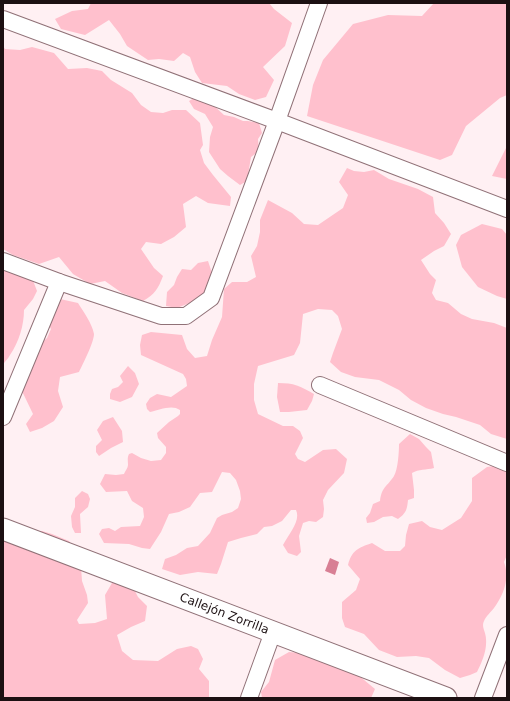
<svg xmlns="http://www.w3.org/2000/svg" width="510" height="701" font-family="'DejaVu Sans',sans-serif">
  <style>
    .green { fill: #ffc0cd }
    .water { fill: #d87f94 }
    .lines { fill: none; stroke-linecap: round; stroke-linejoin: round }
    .minor-casing { stroke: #907177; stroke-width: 18 }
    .tertiary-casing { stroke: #907177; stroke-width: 23 }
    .minor { stroke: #fff; stroke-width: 16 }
    .tertiary { stroke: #fff; stroke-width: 21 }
    .labels { text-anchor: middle; stroke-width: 3; stroke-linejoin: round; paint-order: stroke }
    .street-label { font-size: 12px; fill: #1c1012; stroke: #fff }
  </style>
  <rect width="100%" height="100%" fill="#fff0f3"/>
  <!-- green -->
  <g class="green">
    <path d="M91,3H269L274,9L292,23L285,46L263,67L274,80L266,97L255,100L239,94L227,86L202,83L195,72L190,57L183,53L174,61L159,59L148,60L127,46L120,34L109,20L85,35L61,29L55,19L72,11L88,9Z"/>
    <path d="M434,3H507V95L500,98L466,126L452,155L440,160L307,116L313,85L323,60L353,24L388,15L422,16Z"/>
    <path d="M3,46L5,49L20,50L32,47L54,53L68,69L87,68L102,71L111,80L132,93L141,105L151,112L163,113L172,110H186L200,123L203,145L200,150L204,163L213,175L231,197L230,206L208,203L196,196L183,204L186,227L174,237L161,244L146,242L141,249L154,268L163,276C158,289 155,294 143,301L122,293L105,281L90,284L73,274L59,257L39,264L13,255L3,249Z"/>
    <path d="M194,98L212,104L224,115L234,117L243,121H248L259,123L262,133L258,139L259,151L251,157L247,181L240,185L228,176L220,169L209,152L210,137L213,127L205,114L194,109L189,101Z"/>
    <path d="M507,146V179L492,176Z"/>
    <path d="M347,168L354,171L364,172L374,170L389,179L418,189L433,197L435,213L444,223L451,234L444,246L434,251L421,260L430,274L436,280L432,293L436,300L448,303L461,314L472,319L494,323L507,328V439L491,434L480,425L456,417L443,414L426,408L411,400L399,390L379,380L355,377L341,372L330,362L333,353L342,329L338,316L332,310L318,309L303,314L300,343L294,355L258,366L254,384V400L258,414L283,426H293L300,431L303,438L295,454L298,459L305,462L323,450L336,449L347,459L344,473L328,490L323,500L324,509L323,517L316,522L309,521L303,523L299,536L301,552L297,556L288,553L283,545C289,534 301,521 296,510H291L282,521L272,526L264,527L257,534L241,538L228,542L221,564L217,574L198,572L180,575L162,569L165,559L176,555L187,548L198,546L210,533L217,518L222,515L232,512L238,508L241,499L240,491L236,480L230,473L222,472L212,492L200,493L190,507L179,512L169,514L161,532L150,549L142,548L129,544L104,543L99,534L102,529L109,528L115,531L121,527L140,526L144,517L143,508L132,501L127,491L106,492L100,484L105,474L116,475L124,474C125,471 128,468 128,465C128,461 127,458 129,454L132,453L141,458L151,461L161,460L166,453V447L158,438L157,433L169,422L178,416L180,414V410C172,404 159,410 150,412L147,409L146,404L150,398L157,394L171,397L187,386L186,379L183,374L141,355L140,345L142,335L151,332L182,335L187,349L195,358L207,356L212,340L222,317L224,289L232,282H247L256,277L251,256L257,246L260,232V220L268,200L292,213L304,224L318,225L343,208L348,195L339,182Z"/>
    <path d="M482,224L502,229L507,235V299L497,296L478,287L462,267L456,245L461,235Z"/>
    <path d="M208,261L213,276L206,292L192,302L177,308L166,306L167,292L174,285L177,277L182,269L191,270L198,263Z"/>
    <path d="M3,264L29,270L37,291L33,299L24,310C24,325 19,342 10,355C8,359 5,361 3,365Z"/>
    <path d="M60,299L78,303C83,311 92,323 94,334C94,342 83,364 79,372L60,377L58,391L63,407L54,421L42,428L30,432L26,424L33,414L21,389L40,344L47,338L51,329L45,319Z"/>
    <path d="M128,366L135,373L139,384L132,397L120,402L110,399V394L112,389L118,387L123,382L120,376Z"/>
    <path d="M278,383C294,383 300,386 314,394L312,401L307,410L289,412H280L277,397Z"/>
    <path d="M113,417L122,431L123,442L111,448L99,456L96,452V446L102,440L97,430L103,421Z"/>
    <path d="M410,434L419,439L426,447L431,452L434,468C426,470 419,469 412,473L414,490V498L408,500C407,510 406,513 398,519L392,516L383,517L374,522L367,523L366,518L370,513L373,504L380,501C382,486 387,487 394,476C398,469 399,452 399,444Z"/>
    <path d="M500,465L507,469V555L504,562C510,578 504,594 494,608C491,612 486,616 484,621C481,627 486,632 486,639C487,651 482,662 477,672L470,675L460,678L445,670L429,658L416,656L397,657L379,650L364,634L345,627L342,618V602L356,590L360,579L348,565C352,550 358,548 372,543L385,551H400L405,546L406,535L409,524L422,521L430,527L442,530L461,518L472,501V478L487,467Z"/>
    <path d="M82,491L88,494L90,499L88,507L80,514L81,533H75L72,527L71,516L75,507V498Z"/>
    <path d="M42,531L52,534L69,541L74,548L81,567L82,581L87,595L88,603L77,620L79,624L95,623L107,619L105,595L112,583H131L138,597L147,606L145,621L131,627L117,635L122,651L133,660L158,661L177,649L191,646L198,649L203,659L199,669L209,681V697L206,698H3V536L15,539Z"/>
    <path d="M289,652L300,653L352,670L375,689L371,698H262L261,692L269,682L275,660Z"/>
  </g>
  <!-- water -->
  <path class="water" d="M330,558L339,562L335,575L325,571Z"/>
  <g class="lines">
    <defs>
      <g id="minor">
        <path d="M3,19L277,121L507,209"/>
        <path d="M3,261L59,282L161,316H186L211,298L277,121L319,3"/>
        <path d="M320,385L507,463"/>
        <path d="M3,417L59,282"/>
        <path d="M249,698L273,632"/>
        <path d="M483,698L507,635"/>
      </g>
      <g id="tertiary">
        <path id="s1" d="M3,529L446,698"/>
      </g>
    </defs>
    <!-- minor casing -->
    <use href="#minor" class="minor-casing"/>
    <!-- tertiary casing -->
    <use href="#tertiary" class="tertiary-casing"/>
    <!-- minor -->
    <use href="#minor" class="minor"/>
    <!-- tertiary -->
    <use href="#tertiary" class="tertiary"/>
  </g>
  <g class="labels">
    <!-- street labels -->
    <g class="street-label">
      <text dy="4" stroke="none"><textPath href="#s1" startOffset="237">Callejón Zorrilla</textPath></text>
    </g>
  </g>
  <!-- border -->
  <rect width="510" height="701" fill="none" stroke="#1c1012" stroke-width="8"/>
</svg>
